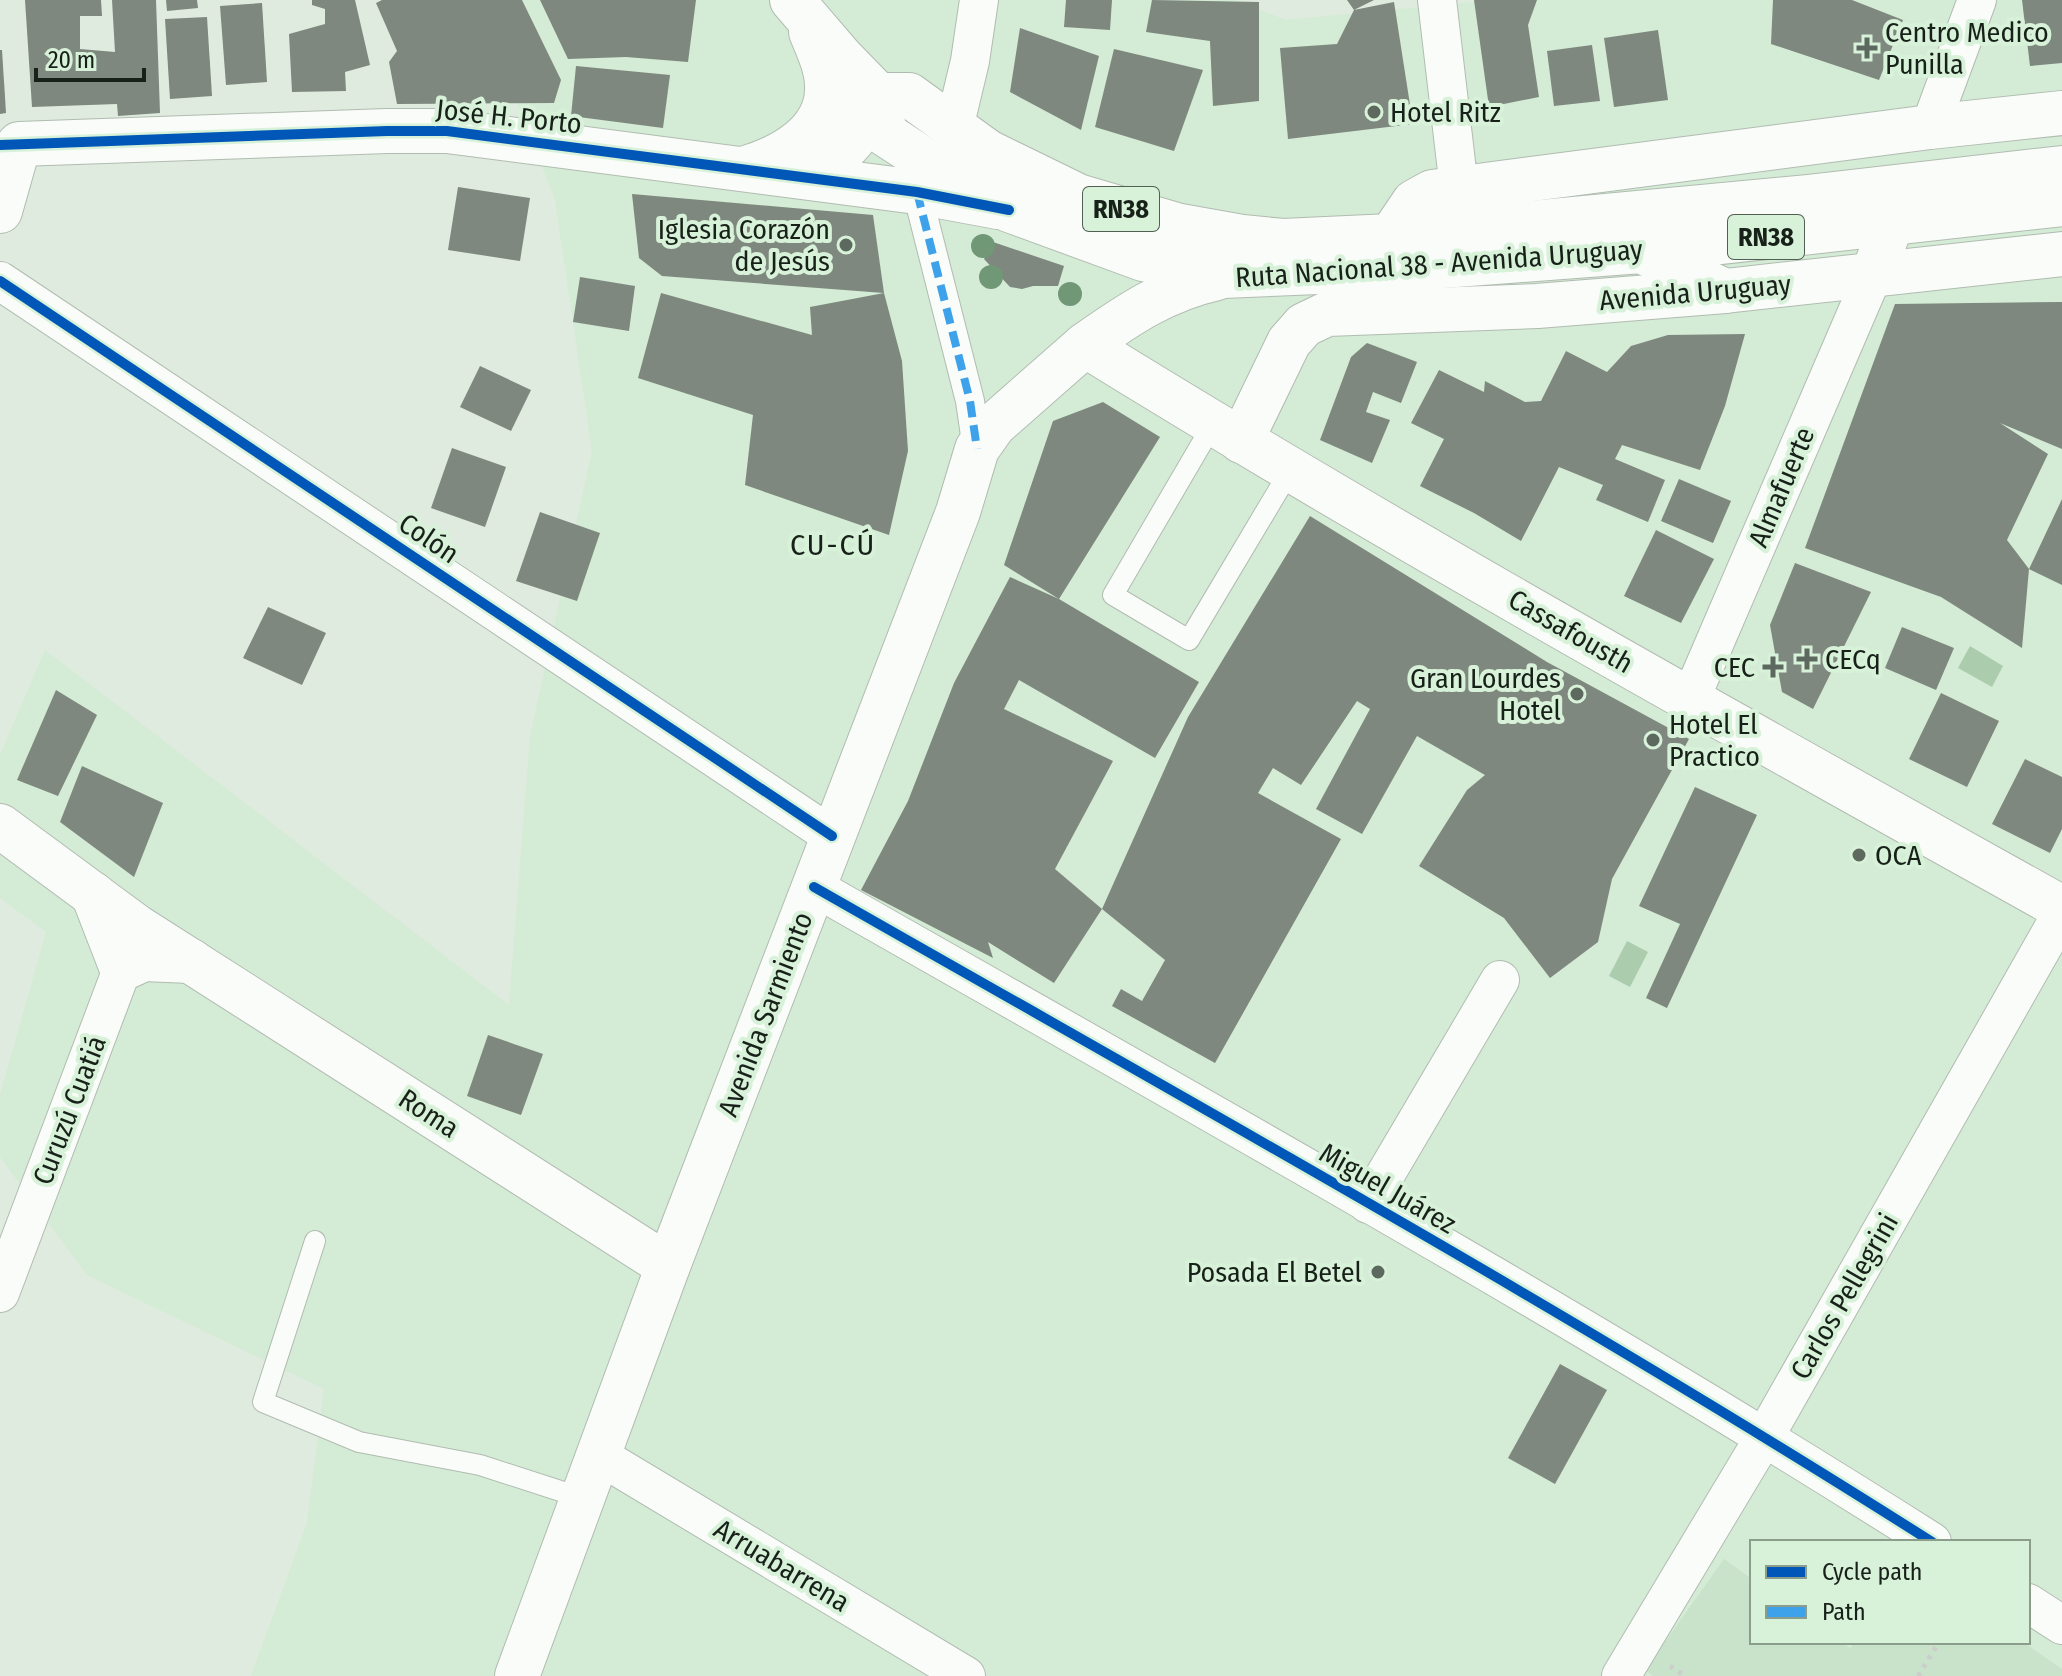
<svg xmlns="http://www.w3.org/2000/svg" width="2062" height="1676" font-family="'Fira Sans Condensed',sans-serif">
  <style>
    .built { fill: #d4ebd5; fill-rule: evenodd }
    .green { fill: #c9e2ca }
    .water { fill: #accdad }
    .building { fill: #7e887e }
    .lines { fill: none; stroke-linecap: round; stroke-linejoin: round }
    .service-casing { stroke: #b1bcb1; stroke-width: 22 }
    .pedestrian-casing { stroke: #b1bcb1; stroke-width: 30 }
    .minor-casing { stroke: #b1bcb1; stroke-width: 40 }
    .tertiary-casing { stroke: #b1bcb1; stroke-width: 46 }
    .secondary-casing { stroke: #b1bcb1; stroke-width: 46 }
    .primary-casing { stroke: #b1bcb1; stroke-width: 46 }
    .path { stroke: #cbcfcb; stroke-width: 5; stroke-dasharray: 4 6; stroke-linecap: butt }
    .service { stroke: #fafcfa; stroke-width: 20 }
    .pedestrian { stroke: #fafcfa; stroke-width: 28 }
    .minor { stroke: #fafcfa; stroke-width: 38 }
    .tertiary { stroke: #fafcfa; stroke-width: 44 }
    .secondary { stroke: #fafcfa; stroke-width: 44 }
    .primary { stroke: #fafcfa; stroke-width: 44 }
    .quiet { stroke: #3da2ea; stroke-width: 8; stroke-dasharray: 16 8; stroke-linecap: butt }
    .cycleway-casing { stroke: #d8f1d9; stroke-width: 15 }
    .cycleway { stroke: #0057b8; stroke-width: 10 }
    .tree { fill: #709876 }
    .poi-dot { fill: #5d685e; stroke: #d8f1d9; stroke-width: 3 }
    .labels { text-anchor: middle; stroke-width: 8; stroke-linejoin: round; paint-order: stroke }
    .shield { fill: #d8f1d9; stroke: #525f53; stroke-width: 2 }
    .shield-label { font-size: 26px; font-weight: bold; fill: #182119 }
    .poi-label { font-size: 28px; fill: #182119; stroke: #d8f1d9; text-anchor: start }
    .street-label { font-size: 28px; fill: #182119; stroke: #d8f1d9 }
    .neighbourhood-label { font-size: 30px; letter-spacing: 2px; fill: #182119; stroke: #d8f1d9 }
  </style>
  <rect width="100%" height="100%" fill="#deebde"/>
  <!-- built -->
  <path class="built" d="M478,0H1235L1286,20L1495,0H2062V1676H251L307,1523L324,1389L87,1275L0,1157V1095L46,932L0,898V755L45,650L509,1005L530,737L592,451L555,200ZM1752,1542H2028V1642H1752Z"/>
  <!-- green -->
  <path class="green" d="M1724,1559L1752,1579V1642H1841L1850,1648L1855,1642H2023L2062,1669V1676H1653L1645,1670Z"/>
  <!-- water -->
  <g class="water">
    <path d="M1970,646L2003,666L1992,687L1958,668Z"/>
    <path d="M1627,941L1648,952L1630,987L1609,976Z"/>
  </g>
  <!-- building -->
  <g class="building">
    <path d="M25,0H101L102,16H80V49L115,52L112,0H156L160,113L118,116L117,104L32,107Z"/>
    <path d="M166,0H197L198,8L167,11Z"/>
    <path d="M312,0H355L370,65L345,72L346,91L292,92L289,34L325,24V9L312,5Z"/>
    <path d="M382,0H522L561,80L554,103L397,104L389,62L397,51L376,3Z"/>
    <path d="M540,0H696L688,62L626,57L568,59Z"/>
    <path d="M1066,0H1112L1110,30L1064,27Z"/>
    <path d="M1152,0L1259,2V101L1213,106L1210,41L1146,32Z"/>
    <path d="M1347,0H1374L1354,10L1394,2L1413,124L1288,139L1280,48L1337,44L1354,10Z"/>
    <path d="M1474,0H1537L1528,25L1539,97L1489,107Z"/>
    <path d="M1773,0H1852L1903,20L1879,80L1771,44Z"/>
    <path d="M2022,0H2062V63L2030,66Z"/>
    <path d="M262,3L267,82L226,85L220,6Z"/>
    <path d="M207,17L212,96L170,99L165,19Z"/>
    <path d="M1020,28L1099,56L1081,130L1010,92Z"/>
    <path d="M1658,30L1668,100L1614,107L1604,38Z"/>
    <path d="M1592,45L1600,101L1554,106L1547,51Z"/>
    <path d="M1114,49L1203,70L1174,151L1095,127Z"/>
    <path d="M0,50H2L6,113L0,114Z"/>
    <path d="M576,66L670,75L663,128L571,116Z"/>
    <path d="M458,187L530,198L520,261L448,250Z"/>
    <path d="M632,194L873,215L884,293L902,361L908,451L889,535L745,485L753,415L638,378L661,293L812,335L810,307L884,293L662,276L639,258Z"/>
    <path d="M993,242L1064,266L1058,286H1033L1022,289L1010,287L984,259Z"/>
    <path d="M580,277L635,286L629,331L573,322Z"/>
    <path d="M2062,302V449L2000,423L2048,454L2007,540L2029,569L2062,499V585L2029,569L2022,648L1941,597L1805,548L1895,304Z"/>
    <path d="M1745,334L1725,406L1700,470L1622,445L1615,459L1665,480L1648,522L1596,500L1603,485L1559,467L1521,541L1474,513L1420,486L1444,439L1411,423L1439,370L1484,392L1485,381L1525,402L1541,401L1566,351L1607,372L1631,346L1668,335Z"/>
    <path d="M1367,343L1417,362L1401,403L1373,392L1366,412L1390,420L1372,463L1320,440L1351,357Z"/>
    <path d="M480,366L531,390L511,431L460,407Z"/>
    <path d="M1103,402L1160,437L1059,599L1199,682L1155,758L1019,680L1004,709L1113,761L1055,869L1102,909L1054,983L988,942L993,958L861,890L908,801L954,683L1010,577L1059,599L1004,565L1053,421Z"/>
    <path d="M452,448L506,467L485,527L431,508Z"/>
    <path d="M1679,479L1731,501L1713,543L1661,521Z"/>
    <path d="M540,512L600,533L577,601L516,581Z"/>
    <path d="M1310,516L1547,662L1689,739L1612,879L1598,942L1550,978L1504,918L1419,866L1467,790L1485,775L1417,736L1362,834L1316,809L1370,709L1357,701L1301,785L1273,768L1258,793L1341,839L1215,1063L1112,1006L1121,989L1142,1001L1165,960L1102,909L1188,717Z"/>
    <path d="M1656,530L1714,559L1681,623L1624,596Z"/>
    <path d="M1795,563L1871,592L1813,709L1782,692L1770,625Z"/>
    <path d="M268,607L326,633L302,685L243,658Z"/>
    <path d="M1902,627L1954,648L1936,690L1885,668Z"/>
    <path d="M56,690L97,715L58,796L17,780Z"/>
    <path d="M1941,693L1999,721L1967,787L1909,759Z"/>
    <path d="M2025,759L2062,777V829L2050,853L1992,824Z"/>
    <path d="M82,766L163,803L134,877L60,822Z"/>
    <path d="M1695,787L1757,815L1667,1008L1646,998L1680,924L1639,906Z"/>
    <path d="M488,1035L543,1054L521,1115L467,1096Z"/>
    <path d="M1560,1364L1607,1390L1555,1484L1508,1458Z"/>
  </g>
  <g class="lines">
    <defs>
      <g id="service">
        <path d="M1213,424L1113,595L1189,640L1291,469"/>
        <path d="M315,1241L263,1402L359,1442L480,1465L582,1498"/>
      </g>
      <path id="pedestrian" d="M917,192L970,401L977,449"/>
      <g id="minor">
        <path d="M1437,0L1459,188"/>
        <path d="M1930,127L1977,0"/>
        <path d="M954,128L970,61L979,0"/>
        <path d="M0,281L832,836"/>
        <path d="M1690,700L1873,275"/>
        <path d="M814,887C1189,1101 1567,1310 1932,1542"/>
        <path d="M1368,1204L1500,980"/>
        <path d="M0,1293L133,940"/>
        <path d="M598,1455L966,1676"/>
        <path d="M2028,1603L2062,1625"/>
        <path d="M1621,1676L1765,1436L2062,913"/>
      </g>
      <g id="tertiary">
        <path d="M794,175C804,172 815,169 824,164C842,155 869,127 869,105C869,93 864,85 857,76"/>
        <path d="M0,211L19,144L387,131H447L917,192L998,207"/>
      </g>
      <g id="secondary">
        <path d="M1391,236L1414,202L1432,192L1930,127L2062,113"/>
        <path d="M1241,441L1289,342L1304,325L1327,314L1537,306L1725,291L2062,254"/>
        <path d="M0,826L137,927L668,1266"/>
        <path d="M93,894L122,969L144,959L191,961"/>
        <path d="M517,1676L668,1266L958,512L977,449L994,425L1085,345C1405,543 1734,725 2062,908"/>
      </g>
      <g id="primary">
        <path d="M792,0L841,57L878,95L885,134L966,187L1009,210L1143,259L1223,276L1416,268L1641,251L2062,204"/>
        <path d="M878,95H909L988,152L1078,196L1180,226L1242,237L1283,241L1391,236L1809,197L2062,168"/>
        <path d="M743,169C781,158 829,133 827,86C827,68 818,49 811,32"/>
        <path d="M1641,251L1725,291"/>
        <path d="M1873,275L1900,199"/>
        <path d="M1085,345C1129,314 1164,290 1217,278"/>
      </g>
    </defs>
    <!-- service casing -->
    <use href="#service" class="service-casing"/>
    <!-- pedestrian casing -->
    <use href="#pedestrian" class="pedestrian-casing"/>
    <!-- minor casing -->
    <use href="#minor" class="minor-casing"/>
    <!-- tertiary casing -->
    <use href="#tertiary" class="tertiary-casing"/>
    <!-- secondary casing -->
    <use href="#secondary" class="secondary-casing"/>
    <!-- primary casing -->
    <use href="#primary" class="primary-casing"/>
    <!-- path -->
    <g class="path">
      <path d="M1670,1666L1685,1676"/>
      <path d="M1918,1676L1939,1642"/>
    </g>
    <!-- service -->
    <use href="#service" class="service"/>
    <!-- pedestrian -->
    <use href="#pedestrian" class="pedestrian"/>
    <!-- minor -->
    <use href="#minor" class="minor"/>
    <!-- tertiary -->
    <use href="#tertiary" class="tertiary"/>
    <!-- secondary -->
    <use href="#secondary" class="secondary"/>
    <!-- primary -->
    <use href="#primary" class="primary"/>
    <!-- quiet -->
    <path class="quiet" d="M917,192L970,401L977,449"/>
    <defs>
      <g id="cycleway">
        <path d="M0,145L387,131H447L917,192L1009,210"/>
        <path d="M0,281L832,836"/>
        <path d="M814,887C1189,1101 1567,1310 1932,1542"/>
      </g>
    </defs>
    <!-- cycleway casing -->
    <use href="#cycleway" class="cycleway-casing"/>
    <!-- cycleway -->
    <use href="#cycleway" class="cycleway"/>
  </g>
  <!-- trees -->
  <g class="tree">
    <circle cx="983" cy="246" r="12"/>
    <circle cx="991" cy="277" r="12"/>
    <circle cx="1070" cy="294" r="12"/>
  </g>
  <!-- markers -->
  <g class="poi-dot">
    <path d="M1863 36h8v8h8v8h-8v8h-8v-8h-8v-8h8z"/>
    <circle cx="1374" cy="112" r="8"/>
    <circle cx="846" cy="245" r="8"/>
    <path d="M1803 647h8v8h8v8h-8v8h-8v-8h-8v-8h8z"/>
    <path d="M1769 655h8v8h8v8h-8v8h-8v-8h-8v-8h8z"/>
    <circle cx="1577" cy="694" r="8"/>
    <circle cx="1653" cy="740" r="8"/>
    <circle cx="1859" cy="855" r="8"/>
    <circle cx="1378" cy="1272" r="8"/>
  </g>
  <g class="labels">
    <!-- shield labels -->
    <g class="shield">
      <rect x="1083" y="187" width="76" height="44" rx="6"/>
      <rect x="1728" y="215" width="76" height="44" rx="6"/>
    </g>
    <g class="shield-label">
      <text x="1121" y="218">RN38</text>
      <text x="1766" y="246">RN38</text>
    </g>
    <!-- poi labels -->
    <g class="poi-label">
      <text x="1885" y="42">Centro Medico<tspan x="1885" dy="32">Punilla</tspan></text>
      <text x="1390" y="122">Hotel Ritz</text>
      <text x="830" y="239" text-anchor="end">Iglesia Corazón<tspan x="830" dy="32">de Jesús</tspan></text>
      <text x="1825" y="669">CECq</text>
      <text x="1755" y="677" text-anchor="end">CEC</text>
      <text x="1561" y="688" text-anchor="end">Gran Lourdes<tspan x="1561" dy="32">Hotel</tspan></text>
      <text x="1669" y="734">Hotel El<tspan x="1669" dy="32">Practico</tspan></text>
      <text x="1875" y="865">OCA</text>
      <text x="1362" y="1282" text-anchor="end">Posada El Betel</text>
    </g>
    <!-- street labels -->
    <g class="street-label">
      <text transform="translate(509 116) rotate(6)" y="10">José H. Porto</text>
      <text transform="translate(1439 263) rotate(-4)" y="10">Ruta Nacional 38 - Avenida Uruguay</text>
      <text transform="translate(1695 292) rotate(-5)" y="10">Avenida Uruguay</text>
      <text transform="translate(1781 487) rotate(-67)" y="10">Almafuerte</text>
      <text transform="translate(429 538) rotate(34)" y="10">Colón</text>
      <text transform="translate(1571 631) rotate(30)" y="10">Cassafousth</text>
      <text transform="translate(765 1014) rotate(-69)" y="10">Avenida Sarmiento</text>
      <text transform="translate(69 1110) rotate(-69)" y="10">Curuzú Cuatiá</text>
      <text transform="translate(429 1113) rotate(33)" y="10">Roma</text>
      <text transform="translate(1388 1188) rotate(30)" y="10">Miguel Juárez</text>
      <text transform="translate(1844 1296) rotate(-60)" y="10">Carlos Pellegrini</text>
      <text transform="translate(782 1565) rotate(31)" y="10">Arruabarrena</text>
    </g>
    <!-- neighbourhood labels -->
    <g class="neighbourhood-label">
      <text x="833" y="555">CU-CÚ</text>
    </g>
  </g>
  <!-- legend -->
  <rect x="1750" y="1540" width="280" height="104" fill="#d8f1d9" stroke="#8b9e8c" stroke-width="2"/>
  <rect x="1766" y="1566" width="40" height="12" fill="#0057b8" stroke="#8b9e8c" stroke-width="2"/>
  <text x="1822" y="1580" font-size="24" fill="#182119">Cycle path</text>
  <rect x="1766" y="1606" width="40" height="12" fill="#3da2ea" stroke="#8b9e8c" stroke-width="2"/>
  <text x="1822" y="1620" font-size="24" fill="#182119">Path</text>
  <!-- scale -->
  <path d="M36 68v12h108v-12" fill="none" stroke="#182119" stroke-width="4"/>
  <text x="48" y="68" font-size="24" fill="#182119" stroke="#d8f1d9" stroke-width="6" paint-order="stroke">20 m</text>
</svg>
